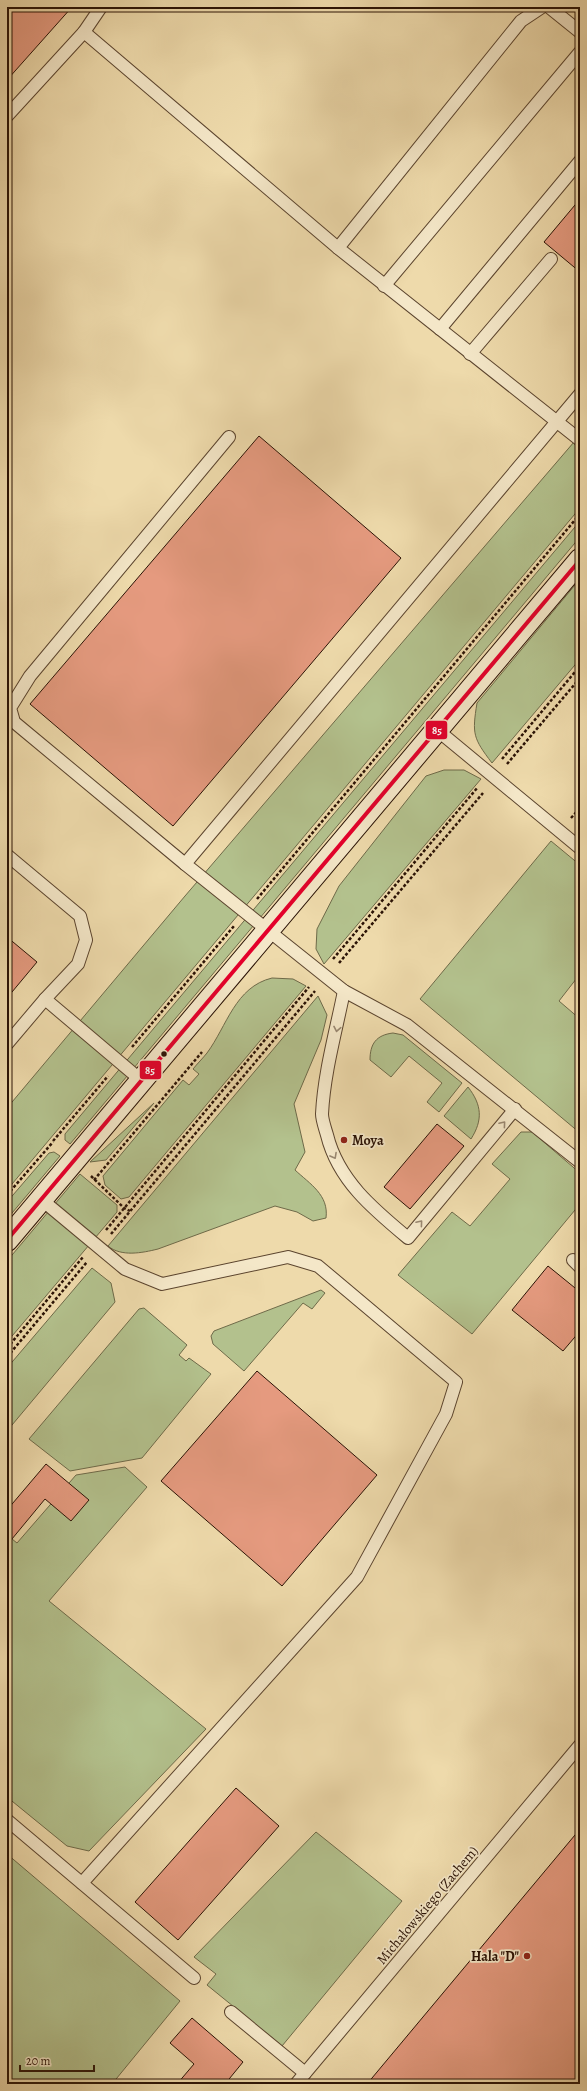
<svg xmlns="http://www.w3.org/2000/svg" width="587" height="2091" font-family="Alegreya,serif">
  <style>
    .green { fill: #b3c18d; stroke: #6e6a49 }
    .building { fill: #e59a7f; stroke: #2a1205 }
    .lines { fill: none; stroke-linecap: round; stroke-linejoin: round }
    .lane-casing { stroke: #5b442e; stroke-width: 14 }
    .secondary-casing { stroke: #2a1205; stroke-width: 24 }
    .path { stroke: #2a1205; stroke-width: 2.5; stroke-dasharray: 3 2; stroke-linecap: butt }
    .lane { stroke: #f4e7c8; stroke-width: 12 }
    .secondary { stroke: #f4e7c8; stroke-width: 22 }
    .bus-1-casing { stroke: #f4e7c8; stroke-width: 7 }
    .bus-1 { stroke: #e4002b; stroke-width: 4 }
    .oneway { stroke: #998770 }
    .bus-dot { fill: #2a1205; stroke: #f4e7c8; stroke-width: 1.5 }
    .poi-dot { fill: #8f2418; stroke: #f4e7c8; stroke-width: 1.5 }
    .labels { text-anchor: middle; stroke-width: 3.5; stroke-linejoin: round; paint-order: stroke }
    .poi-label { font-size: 14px; font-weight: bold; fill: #2a1205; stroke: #f4e7c8; text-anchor: start }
    .street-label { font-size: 14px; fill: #2a1205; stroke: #f4e7c8 }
    .line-badge { stroke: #f4e7c8; stroke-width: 1.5 }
    .badge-label { font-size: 11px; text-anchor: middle; font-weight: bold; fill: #fff }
  </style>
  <rect width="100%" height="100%" fill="#eedaab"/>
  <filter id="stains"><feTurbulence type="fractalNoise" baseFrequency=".005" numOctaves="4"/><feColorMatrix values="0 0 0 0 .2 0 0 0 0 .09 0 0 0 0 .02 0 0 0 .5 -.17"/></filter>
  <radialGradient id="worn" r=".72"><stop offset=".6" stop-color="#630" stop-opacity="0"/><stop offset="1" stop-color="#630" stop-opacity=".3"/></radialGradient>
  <!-- green -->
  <g class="green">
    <path d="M580,435V508L7,1190V1108L185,896Z"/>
    <path d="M580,521V537L70,1144L65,1140V1134Z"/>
    <path d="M580,579V659L492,763C473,738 472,734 477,703Z"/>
    <path d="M444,770H464L481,779L324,964L316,949L317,929L339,886L426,776Z"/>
    <path d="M551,841L580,865V974L559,1001L580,1019V1133L420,999Z"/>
    <path d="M272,978L293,979L306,986L129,1197L121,1199L105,1185L103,1176L183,1080L189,1085L199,1074L193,1069C197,1064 203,1058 207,1053C227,1026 235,987 272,978Z"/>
    <path d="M318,996L327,1015L321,1040L294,1104L305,1152L295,1170C310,1184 329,1195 326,1218L313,1221L297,1212L275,1206L158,1249C142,1253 121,1257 108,1246Z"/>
    <path d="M393,1033L403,1035L462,1083L439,1112L427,1102L442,1083L409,1056L391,1077L370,1060C370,1044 376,1035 393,1033Z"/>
    <path d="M468,1087C482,1105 483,1120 471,1139L444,1116Z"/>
    <path d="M154,1103L106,1160L90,1162Z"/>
    <path d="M521,1132H532L580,1173V1204L472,1334L398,1275L452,1212L470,1226L510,1179L492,1164Z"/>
    <path d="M54,1152L60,1156L7,1219V1202L49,1153Z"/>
    <path d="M80,1174L117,1205V1212L7,1342V1261Z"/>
    <path d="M92,1268L111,1283L115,1302L7,1431V1368Z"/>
    <path d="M321,1290L325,1293L312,1309L303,1303L244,1371L213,1344L211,1336L214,1331Z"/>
    <path d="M144,1308L187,1345L179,1355L186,1361L189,1358L211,1374L142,1458L70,1471L29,1439L139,1309Z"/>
    <path d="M125,1467L147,1487L49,1601L206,1729L89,1851L67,1846L7,1797V1535L17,1543L76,1475Z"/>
    <path d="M316,1832L402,1901L282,2046L207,1985L216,1974L194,1957Z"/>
    <path d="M7,1854L180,2001L112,2084H7Z"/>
  </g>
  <!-- building -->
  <g class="building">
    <path d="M7,7H72L7,80Z"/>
    <path d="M580,199V272L544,242Z"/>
    <path d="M259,436L401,558L173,826L30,704Z"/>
    <path d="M7,937L37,962L7,998Z"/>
    <path d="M437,1124L464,1146L410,1209L384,1187Z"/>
    <path d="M548,1266L580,1292V1331L563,1351L512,1310Z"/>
    <path d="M257,1371L377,1475L282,1586L161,1481Z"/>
    <path d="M46,1464L89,1500L71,1521L45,1499L7,1545V1510Z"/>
    <path d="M236,1788L279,1826L178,1940L135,1902Z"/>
    <path d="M580,1829V2084H367Z"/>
    <path d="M192,2018L243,2062L225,2084H177L194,2064L170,2043Z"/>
  </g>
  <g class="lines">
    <defs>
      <g id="lane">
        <path d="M542,7L521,21L338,248L580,440"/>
        <path d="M549,7L580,32"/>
        <path d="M84,32L338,248"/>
        <path d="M7,116L84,32L101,7"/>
        <path d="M384,286L580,52"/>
        <path d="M440,329L580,161"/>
        <path d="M470,354L551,259"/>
        <path d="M580,394L185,864L344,991L407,1025L580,1162"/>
        <path d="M436,729L580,848"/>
        <path d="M7,855L80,916L86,940L78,964L45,999"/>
        <path d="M185,864L14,722L10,708L30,676L229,437"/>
        <path d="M344,991C336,1031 324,1073 322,1114C322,1120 325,1128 327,1135C338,1180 373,1209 408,1238L515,1109"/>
        <path d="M7,1044L45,999L142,1081"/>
        <path d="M42,1200L125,1269L162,1284L288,1257L318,1266L456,1382L446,1414L357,1577L82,1883"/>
        <path d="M573,1260L580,1267"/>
        <path d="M7,1820L194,1978"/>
        <path d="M231,2012L305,2073"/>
        <path d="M296,2084L580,1745"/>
      </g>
      <path id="secondary" d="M7,1240L580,560"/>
    </defs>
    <!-- lane casing -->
    <use href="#lane" class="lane-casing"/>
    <!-- secondary casing -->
    <use href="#secondary" class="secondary-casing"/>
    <!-- path -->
    <g class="path">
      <path d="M502,759L580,666"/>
      <path d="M507,764L580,678"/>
      <path d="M571,818L580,808"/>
      <path d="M257,899L580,514"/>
      <path d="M333,959L478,787"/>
      <path d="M339,963L483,793"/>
      <path d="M132,1047L234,926"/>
      <path d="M53,1141L108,1076"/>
      <path d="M91,1176L124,1208L130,1211"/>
      <path d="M94,1180L202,1052"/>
      <path d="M7,1195L53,1142"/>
      <path d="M106,1230L309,987"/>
      <path d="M111,1234L315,991"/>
      <path d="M7,1348L83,1257"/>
      <path d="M7,1357L87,1262"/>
    </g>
    <!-- lane -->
    <use href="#lane" class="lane"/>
    <!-- secondary -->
    <use href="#secondary" class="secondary"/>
    <defs>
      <path id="bus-1" d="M7,1240L580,560"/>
    </defs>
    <!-- bus-1 casing -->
    <use href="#bus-1" class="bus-1-casing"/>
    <!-- bus-1 -->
    <use href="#bus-1" class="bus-1"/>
  </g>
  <!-- one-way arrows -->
  <defs><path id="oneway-chevron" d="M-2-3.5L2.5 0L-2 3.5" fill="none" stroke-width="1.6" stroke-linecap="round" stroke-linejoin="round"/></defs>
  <g class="oneway">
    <use href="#oneway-chevron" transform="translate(337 1029) rotate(101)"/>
    <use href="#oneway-chevron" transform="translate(503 1124) rotate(-50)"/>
    <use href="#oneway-chevron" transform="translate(334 1156) rotate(61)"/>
    <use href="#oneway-chevron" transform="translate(420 1223) rotate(-50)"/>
  </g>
  <!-- markers -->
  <circle class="bus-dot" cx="164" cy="1054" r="3.5"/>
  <g class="poi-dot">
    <circle cx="344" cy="1140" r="4"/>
    <circle cx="527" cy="1956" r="4"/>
  </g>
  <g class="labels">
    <!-- poi labels -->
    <g class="poi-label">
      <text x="352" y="1145">Moya</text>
      <text x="519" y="1961" text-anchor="end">Hala "D"</text>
    </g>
    <!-- street labels -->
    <g class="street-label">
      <text transform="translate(427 1905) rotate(-50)" y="5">Michałowskiego (Zachem)</text>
    </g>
  </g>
  <g class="line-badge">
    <rect x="425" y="720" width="23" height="20" rx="4" fill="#e4002b"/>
    <rect x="139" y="1060" width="23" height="20" rx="4" fill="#e4002b"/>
  </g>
  <g class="badge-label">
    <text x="437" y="734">85</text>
    <text x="150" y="1074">85</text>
  </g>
  <!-- margin -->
  <rect width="587" height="2091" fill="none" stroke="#eedaab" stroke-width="24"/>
  <rect x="8" y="8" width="571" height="2075" fill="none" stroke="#2a1205" stroke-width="2"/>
  <rect x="12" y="12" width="563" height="2067" fill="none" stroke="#2a1205"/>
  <!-- scale -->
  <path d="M20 2065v6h74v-6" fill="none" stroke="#2a1205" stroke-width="2"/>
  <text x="26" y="2065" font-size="12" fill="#2a1205" stroke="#f4e7c8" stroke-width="3" paint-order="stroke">20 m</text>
  <rect width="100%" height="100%" filter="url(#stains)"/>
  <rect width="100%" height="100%" fill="url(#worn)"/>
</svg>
